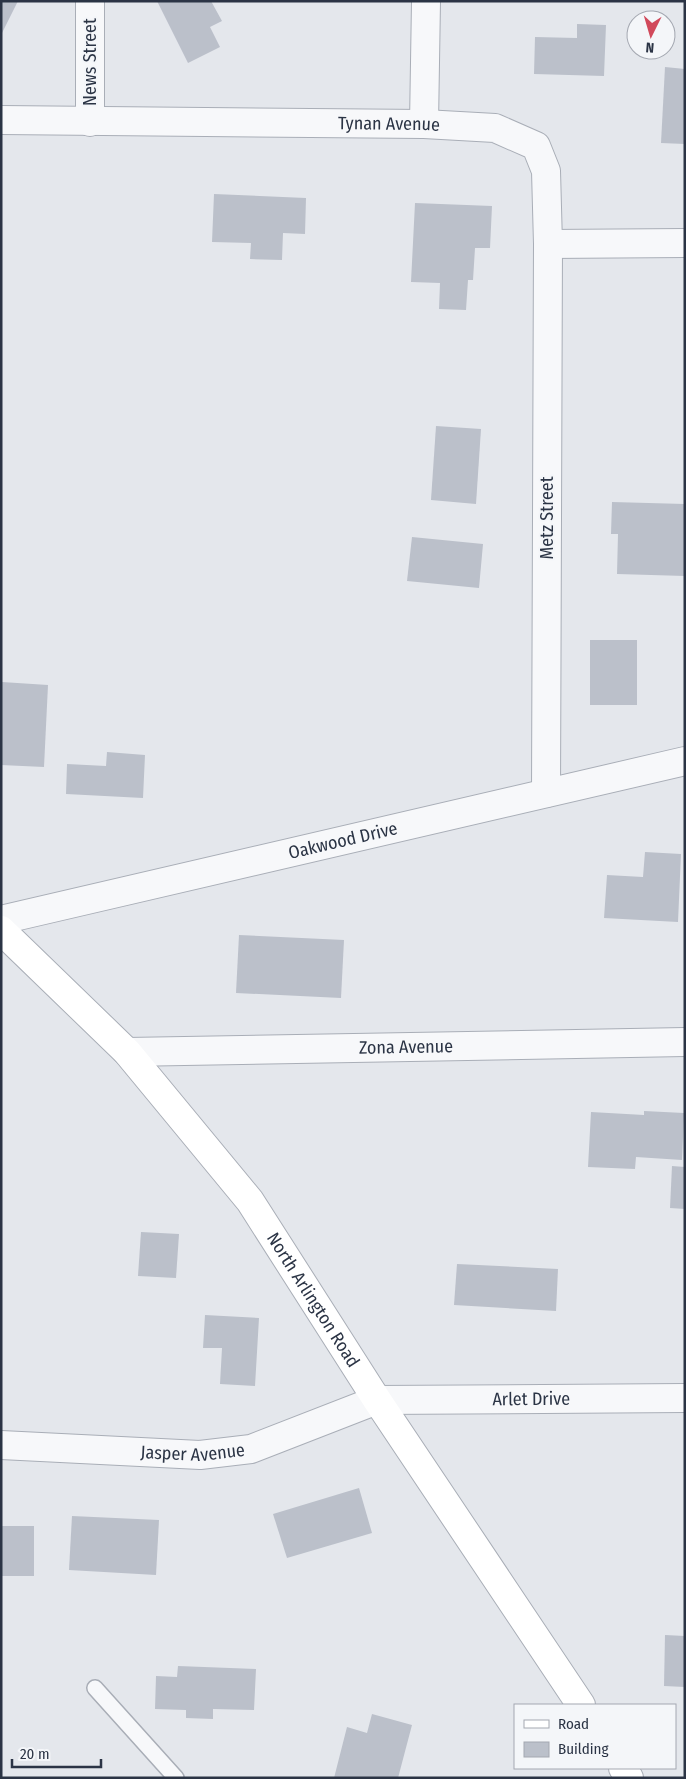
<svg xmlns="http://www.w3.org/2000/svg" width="686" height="1779" font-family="'Fira Sans Condensed',sans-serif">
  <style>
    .building { fill: #bbc0ca }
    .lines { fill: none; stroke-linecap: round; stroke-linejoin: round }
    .service-casing { stroke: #a9aeb7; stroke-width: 18 }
    .minor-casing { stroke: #a9aeb7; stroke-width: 30 }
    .secondary-casing { stroke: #a9aeb7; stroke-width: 30 }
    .service { stroke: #f7f8fa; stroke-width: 15 }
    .minor { stroke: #f7f8fa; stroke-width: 28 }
    .secondary { stroke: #fff; stroke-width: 28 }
    .labels { text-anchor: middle; stroke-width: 4; stroke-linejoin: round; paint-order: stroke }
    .street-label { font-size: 18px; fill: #2b3445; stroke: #f4f6f9 }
  </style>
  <rect width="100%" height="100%" fill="#e4e7ec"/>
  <!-- building -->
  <g class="building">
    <path d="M1,1H18L1,35Z"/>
    <path d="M157,1H211L222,21L210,27L220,47L188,63Z"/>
    <path d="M577,24L606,25L604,76L534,74L535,37L577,38Z"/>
    <path d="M665,67L685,69V144L661,143Z"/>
    <path d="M214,194L306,198L305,234L283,233L282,260L250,259L251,243L212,242Z"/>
    <path d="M415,203L492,206L490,248H475L473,280H468L466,310L439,309L440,283L411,282Z"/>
    <path d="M436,426L481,429L476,504L431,500Z"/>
    <path d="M612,502L685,504V576L617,574L618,534H611Z"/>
    <path d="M412,537L483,544L479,588L407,581Z"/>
    <rect x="590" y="640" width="47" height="65"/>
    <path d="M2,682L48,685L44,767L1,765Z"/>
    <path d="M107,752L145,755L143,798L66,794L67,764L106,766Z"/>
    <path d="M645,852L681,854L678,922L604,918L607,875L643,877Z"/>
    <path d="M239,935L344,940L341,998L236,993Z"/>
    <path d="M644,1111L684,1113L682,1160L636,1157L635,1169L588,1167L591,1112L644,1115Z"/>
    <path d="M672,1166L685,1167V1209L670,1208Z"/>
    <path d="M141,1232L179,1234L176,1278L138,1276Z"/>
    <path d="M457,1264L558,1269L556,1311L454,1305Z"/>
    <path d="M205,1315L259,1318L255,1386L220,1384L222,1348H203Z"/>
    <path d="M359,1488L372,1533L287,1558L273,1514Z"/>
    <path d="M72,1516L159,1520L156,1575L69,1570Z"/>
    <rect x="1" y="1526" width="33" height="50"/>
    <path d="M665,1635L685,1636V1687L664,1686Z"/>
    <path d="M178,1666L256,1669L254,1710L213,1709V1719L186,1718V1710L155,1709L156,1676L177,1677Z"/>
    <path d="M372,1714L412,1725L398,1778H334L347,1727L367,1733Z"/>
  </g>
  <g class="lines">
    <defs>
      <path id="service" d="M95,1688L176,1778"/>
      <g id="minor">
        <path id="s1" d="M1,120L424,124L495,128L536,146L546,171L548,244L546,793"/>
        <path d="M90,122V1"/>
        <path d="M424,124L426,1"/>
        <path d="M548,244L685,243"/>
        <path id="s2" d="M1,920L685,761"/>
        <path id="s3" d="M127,1052L685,1042"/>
        <path id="s4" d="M1,1445L200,1455L251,1449L377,1400L685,1398"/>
      </g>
      <g id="secondary">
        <path id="s5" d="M1,930L127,1052L250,1201L377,1400L581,1705"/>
        <path d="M623,1768L629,1778"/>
      </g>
    </defs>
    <!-- service casing -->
    <use href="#service" class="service-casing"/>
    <!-- minor casing -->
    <use href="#minor" class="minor-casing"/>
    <!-- secondary casing -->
    <use href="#secondary" class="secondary-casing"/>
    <!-- service -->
    <use href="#service" class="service"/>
    <!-- minor -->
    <use href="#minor" class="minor"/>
    <!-- secondary -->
    <use href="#secondary" class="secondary"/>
  </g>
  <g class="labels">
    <!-- street labels -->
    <g class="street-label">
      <text transform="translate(90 62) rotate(-90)" y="6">News Street</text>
      <text dy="6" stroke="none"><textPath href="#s1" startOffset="388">Tynan Avenue</textPath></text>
      <text transform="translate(547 518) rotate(-90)" y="6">Metz Street</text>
      <text dy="6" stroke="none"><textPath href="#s2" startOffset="351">Oakwood Drive</textPath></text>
      <text dy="6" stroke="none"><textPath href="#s3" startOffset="279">Zona Avenue</textPath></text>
      <text dy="6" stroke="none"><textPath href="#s5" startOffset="486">North Arlington Road</textPath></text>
      <text dy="6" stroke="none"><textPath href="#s4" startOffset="540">Arlet Drive</textPath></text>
      <text dy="6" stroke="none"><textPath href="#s4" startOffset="192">Jasper Avenue</textPath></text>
    </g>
  </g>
  <!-- border -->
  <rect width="686" height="1779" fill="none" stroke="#2b3445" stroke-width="5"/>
  <!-- legend -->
  <rect x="514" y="1704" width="162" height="65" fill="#f4f6f9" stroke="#a4a8b1"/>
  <rect x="524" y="1720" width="25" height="8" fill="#ffffff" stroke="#a4a8b1"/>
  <text x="558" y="1729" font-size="15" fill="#2b3445">Road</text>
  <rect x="524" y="1742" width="25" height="15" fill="#bbc0ca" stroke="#a4a8b1"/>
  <text x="558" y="1754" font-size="15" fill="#2b3445">Building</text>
  <!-- north arrow -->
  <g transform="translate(651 35) rotate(185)"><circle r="24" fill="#f4f6f9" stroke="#a4a8b1"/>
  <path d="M0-4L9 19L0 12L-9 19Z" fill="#d1495b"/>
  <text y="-8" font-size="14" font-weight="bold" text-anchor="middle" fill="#2b3445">N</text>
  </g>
  <!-- scale -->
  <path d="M12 1759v8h89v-8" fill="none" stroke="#2b3445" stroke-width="2.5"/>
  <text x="20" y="1759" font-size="15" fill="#2b3445" stroke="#f4f6f9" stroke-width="4" paint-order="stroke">20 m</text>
</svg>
